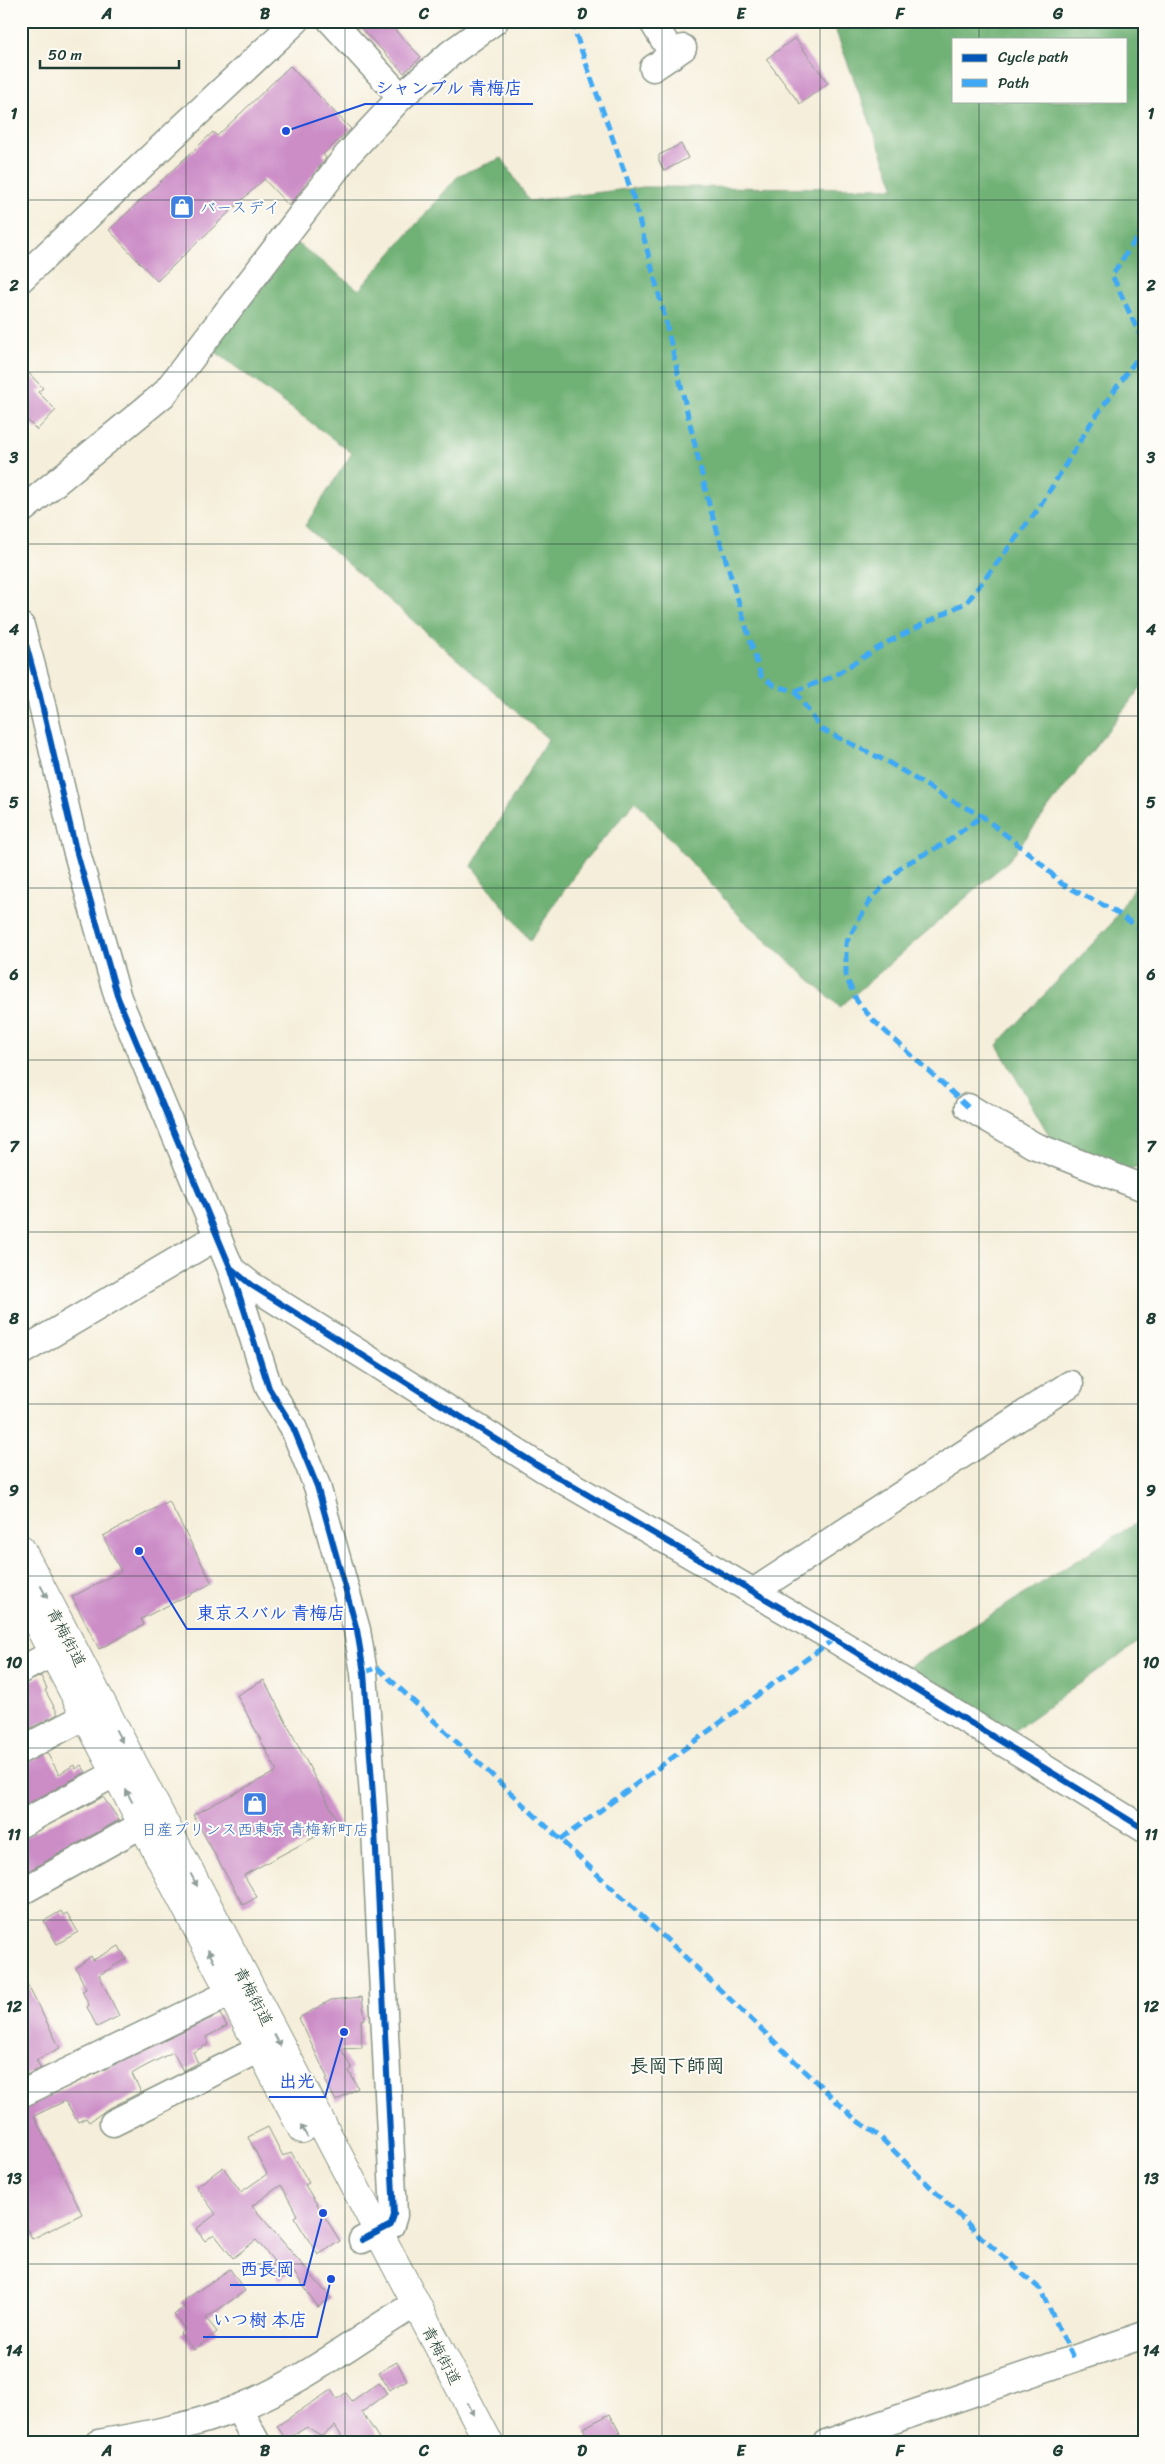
<svg xmlns="http://www.w3.org/2000/svg" width="1165" height="2464" font-family="Sriracha,'Klee One',sans-serif">
  <style>
    .forest { fill: #6fb174; stroke: #477754; fill-rule: evenodd }
    .building { fill: #cc8dc7 }
    .lines { fill: none; stroke-linecap: round; stroke-linejoin: round }
    .minor-casing { stroke: #8a9687; stroke-width: 29 }
    .major-casing { stroke: #8a9687; stroke-width: 30 }
    .minor { stroke: #fff; stroke-width: 26 }
    .major { stroke: #fff; stroke-width: 28 }
    .quiet { stroke: #3fa9f5; stroke-width: 5; stroke-dasharray: 10 5; stroke-linecap: butt }
    .cycleway-casing { stroke: #fdfcf7; stroke-width: 9 }
    .cycleway { stroke: #0057b8; stroke-width: 6 }
    .oneway { fill: #8f9e9a }
    .grid { fill: none; stroke: #1f3d34; stroke-width: 1; stroke-opacity: 0.55 }
    .labels { text-anchor: middle; stroke-width: 4; stroke-linejoin: round; paint-order: stroke }
    .shop-label { font-size: 16px; fill: #366cbe; stroke: #fdfcf7; text-anchor: start }
    .street-label { font-size: 16px; fill: #1f3d34; stroke: #fdfcf7 }
    .quarter-label { font-size: 19px; font-weight: bold; fill: #1f3d34; stroke: #fdfcf7 }
    .leader { fill: none; stroke: #1d4ed8; stroke-width: 2 }
    .callout-dot { fill: #1d4ed8; stroke: #fdfcf7; stroke-width: 2 }
    .callout-label { font-size: 18px; text-anchor: middle; font-weight: bold; fill: #1d4ed8; stroke: #fdfcf7; stroke-width: 4; stroke-linejoin: round; paint-order: stroke }
    .neatline { fill: none; stroke: #1f3d34; stroke-width: 2 }
    .grid-label { font-size: 16px; text-anchor: middle; font-weight: bold; fill: #1f3d34 }
  </style>
  <rect width="100%" height="100%" fill="#fdfcf7"/>
  <filter id="ink" filterUnits="userSpaceOnUse"><feTurbulence type="fractalNoise" baseFrequency=".02" numOctaves="2"/><feDisplacementMap in="SourceGraphic" scale="10" xChannelSelector="R" yChannelSelector="G"/><feConvolveMatrix kernelMatrix="1 2 1 2 8 2 1 2 1" color-interpolation-filters="sRGB"/></filter>
  <filter id="wash" filterUnits="userSpaceOnUse"><feTurbulence type="fractalNoise" baseFrequency=".0096" numOctaves="4" result="noise"/><feDisplacementMap in="SourceGraphic" scale="20" xChannelSelector="R" yChannelSelector="G"/><feGaussianBlur stdDeviation="1.12" result="paint"/><feColorMatrix in="noise" values="0 0 0 0 0 0 0 0 0 0 0 0 0 0 0 0 0 1.4 0 .05"/><feComposite in="paint" operator="in"/></filter>
  <g filter="url(#wash)">
    <rect width="100%" height="100%" fill="#f5eeda"/>
    <!-- forest -->
    <g class="forest">
      <path d="M832,21H1144V683L1009,860L840,1007L745,922L636,801L584,861L530,941L472,866L548,739L305,526L352,453L213,350L297,243L359,290L459,175L502,158L529,201L643,187L895,188ZM954,39H1126V101H954Z"/>
      <path d="M1144,871V1166L1109,1172L1053,1142L997,1045L1112,923Z"/>
      <path d="M1144,1518V1638L1001,1740L896,1675Z"/>
    </g>
    <g id="blocks">
      <!-- building -->
      <g class="building">
        <path d="M354,21H386L421,57L404,73Z"/>
        <path d="M795,38L828,83L800,104L766,59Z"/>
        <path d="M290,66L351,129L323,154L326,158L289,206L264,179L157,281L109,230L213,132L217,136Z"/>
        <path d="M681,144L688,158L664,171L659,161V155Z"/>
        <path d="M21,365L43,388L38,392L56,410L37,430L21,414Z"/>
        <path d="M169,1501L212,1583L141,1619L144,1625L99,1649L72,1597L121,1571L103,1536Z"/>
        <path d="M41,1676L47,1689L45,1690L58,1714L21,1733V1685Z"/>
        <path d="M264,1680L339,1824L244,1875L257,1897L243,1905L193,1815L277,1771L237,1695Z"/>
        <path d="M47,1753L59,1774L74,1765L76,1769L81,1765L86,1772L21,1807V1765Z"/>
        <path d="M103,1797L119,1820L21,1875V1839Z"/>
        <path d="M61,1911L63,1915L67,1913L78,1932L57,1944L44,1921Z"/>
        <path d="M119,1946L126,1959L99,1975L119,2016L97,2027L87,2007L89,2005L82,1991L86,1989L76,1968L91,1956L93,1960Z"/>
        <path d="M21,1972L60,2048L36,2060L41,2068L24,2076L21,2072Z"/>
        <path d="M362,1997L365,2019L361,2020L362,2048L341,2049L352,2069L349,2071L358,2088L336,2101L325,2080L328,2079L299,2018L331,2000Z"/>
        <path d="M220,2014L227,2026L206,2037L209,2044L193,2052L198,2063L183,2071L173,2052L140,2069L132,2074L141,2092L106,2110L89,2122L86,2118L78,2122L65,2101L34,2116L82,2214L32,2239L27,2229L21,2232V2109Z"/>
        <path d="M268,2127L283,2156L291,2152L309,2183L305,2185L340,2241L318,2255L294,2217L297,2215L281,2185L252,2206L331,2298L318,2307L293,2271L280,2280L268,2266L274,2261L256,2240L233,2258L214,2234L205,2241L196,2229L216,2214L196,2187L223,2167L241,2192L267,2174L248,2137Z"/>
        <path d="M230,2269L245,2291L206,2318L217,2332L194,2350L180,2334L186,2329L174,2315L184,2307L180,2303Z"/>
        <path d="M397,2362L407,2380L389,2390L379,2372Z"/>
        <path d="M379,2382L387,2394L362,2412L382,2443H346L335,2426L322,2436L307,2427L286,2440L277,2426L331,2390L337,2399L346,2393L352,2401Z"/>
        <path d="M610,2414L625,2443H591L583,2428Z"/>
      </g>
    </g>
  </g>
  <g filter="url(#ink)">
    <use href="#blocks" fill-opacity="0" stroke="#8a9687" stroke-width="1"/>
    <g class="lines">
      <defs>
        <g id="minor">
          <path d="M331,21L401,97"/>
          <path d="M652,21L673,55"/>
          <path d="M653,68L683,48"/>
          <path d="M21,279L296,21"/>
          <path d="M21,511L164,394L348,154L401,97L451,53L495,21"/>
          <path d="M21,626L39,692L75,846L118,998L231,1269L269,1388L293,1427L317,1486L357,1630L364,1673L374,1810L394,2215L391,2225L362,2240"/>
          <path d="M968,1107L1033,1145L1144,1188"/>
          <path d="M231,1269L251,1285L542,1468L834,1639L1144,1829"/>
          <path d="M21,1352L218,1236"/>
          <path d="M753,1592L1070,1384"/>
          <path d="M21,1670L53,1653"/>
          <path d="M21,1750L86,1716"/>
          <path d="M21,1824L116,1773"/>
          <path d="M21,1892L143,1824"/>
          <path d="M21,2094L230,1993"/>
          <path d="M113,2123L260,2049"/>
          <path d="M238,2408L257,2443"/>
          <path d="M98,2443C145,2435 193,2426 238,2408C302,2383 357,2339 415,2304"/>
          <path d="M826,2443L1144,2335"/>
        </g>
        <g id="major">
          <path d="M21,1549L489,2443"/>
          <path d="M21,1592L302,2129"/>
        </g>
      </defs>
      <!-- minor casing -->
      <use href="#minor" class="minor-casing"/>
      <!-- major casing -->
      <use href="#major" class="major-casing"/>
      <!-- minor -->
      <use href="#minor" class="minor"/>
      <!-- major -->
      <use href="#major" class="major"/>
      <!-- quiet -->
      <g class="quiet">
        <path d="M571,21L632,193L663,310L709,504L761,676L775,686L795,691L832,677L886,643L967,602L1039,508L1091,423L1144,349"/>
        <path d="M1144,227L1112,275L1144,344"/>
        <path d="M795,691L821,729L888,762L945,797L982,816L1036,859L1062,884L1111,909L1144,931"/>
        <path d="M968,1107L873,1020L857,1001L846,977V943L869,902L902,866L947,842L982,816"/>
        <path d="M364,1673L377,1667L733,2002L856,2120L879,2136L983,2239L1040,2289L1074,2359"/>
        <path d="M560,1840L834,1639"/>
      </g>
      <defs>
        <g id="cycleway">
          <path d="M21,626L39,692L75,846L118,998L231,1269L269,1388L293,1427L317,1486L357,1630L364,1673L374,1810L394,2215L391,2225L362,2240"/>
          <path d="M232,1269L251,1285L542,1468L834,1639L1144,1829"/>
        </g>
      </defs>
      <!-- cycleway casing -->
      <use href="#cycleway" class="cycleway-casing"/>
      <!-- cycleway -->
      <use href="#cycleway" class="cycleway"/>
    </g>
    <!-- one-way arrows -->
    <defs><path id="oneway-solid" d="M-6-.8H1V-3.2L6.5 0L1 3.2V.8H-6Z" transform="scale(1.25)"/></defs>
    <g class="oneway">
      <use href="#oneway-solid" transform="translate(44 1592) rotate(62)"/>
      <use href="#oneway-solid" transform="translate(119 1736) rotate(62)"/>
      <use href="#oneway-solid" transform="translate(129 1796) rotate(-118)"/>
      <use href="#oneway-solid" transform="translate(194 1880) rotate(62)"/>
      <use href="#oneway-solid" transform="translate(211 1956) rotate(-117)"/>
      <use href="#oneway-solid" transform="translate(277 2040) rotate(62)"/>
      <use href="#oneway-solid" transform="translate(304 2131) rotate(-118)"/>
      <use href="#oneway-solid" transform="translate(471 2409) rotate(62)"/>
    </g>
  </g>
  <!-- grid -->
  <path class="grid" d="M186,21V2443M345,21V2443M503,21V2443M662,21V2443M820,21V2443M979,21V39M979,101V2443M21,200H1144M21,372H1144M21,544H1144M21,716H1144M21,888H1144M21,1060H1144M21,1232H1144M21,1404H1144M21,1576H1144M21,1748H1144M21,1920H1144M21,2092H1144M21,2264H1144"/>
  <!-- icons -->
  <defs>
    <symbol id="shop-square" viewBox="-11 -11 22 22"><rect x="-9" y="-9" width="18" height="18" rx="4" fill="#3f7fe0" stroke="#fdfcf7"/><path d="M-5-2.5h2.3a2.7 3.5 0 0 1 5.4 0H5L5.5 6h-11ZM-1.5-2.5h3a1.5 2.3 0 0 0-3 0Z" fill="#fff"/></symbol>
  </defs>
  <g fill-rule="evenodd">
    <use href="#shop-square" x="168" y="193" width="28" height="28"/>
    <use href="#shop-square" x="241" y="1790" width="28" height="28"/>
  </g>
  <g class="labels">
    <!-- shop labels -->
    <g class="shop-label">
      <text x="200" y="213">バースデイ</text>
      <text x="255" y="1835" text-anchor="middle">日産プリンス西東京 青梅新町店</text>
    </g>
    <!-- street labels -->
    <g class="street-label">
      <text transform="translate(67 1637) rotate(62)" y="6">青梅街道</text>
      <text transform="translate(254 1996) rotate(62)" y="6">青梅街道</text>
      <text transform="translate(442 2355) rotate(62)" y="6">青梅街道</text>
    </g>
    <!-- quarter labels -->
    <g class="quarter-label">
      <text x="677" y="2072">長岡下師岡</text>
    </g>
  </g>
  <!-- callouts -->
  <path class="leader" d="M286 131L365 104H533M139 1551L187 1629H355M344 2032L325 2097H269M323 2213L304 2285H230M331 2279L317 2337H203"/>
  <g class="callout-dot">
    <circle cx="286" cy="131" r="5"/>
    <circle cx="139" cy="1551" r="5"/>
    <circle cx="344" cy="2032" r="5"/>
    <circle cx="323" cy="2213" r="5"/>
    <circle cx="331" cy="2279" r="5"/>
  </g>
  <g class="callout-label">
    <text x="449" y="94">シャンブル 青梅店</text>
    <text x="271" y="1619">東京スバル 青梅店</text>
    <text x="297" y="2087">出光</text>
    <text x="267" y="2275">西長岡</text>
    <text x="260" y="2326">いつ樹 本店</text>
  </g>
  <!-- margin -->
  <rect width="1165" height="2464" fill="none" stroke="#fdfcf7" stroke-width="55"/>
  <!-- legend -->
  <rect x="952" y="38" width="175" height="65" fill="#fdfcf7" stroke="#a4b0a9"/>
  <rect x="962" y="54" width="25" height="8" fill="#0057b8" stroke="#a4b0a9"/>
  <text x="998" y="62" font-size="15" fill="#1f3d34">Cycle path</text>
  <rect x="962" y="79" width="25" height="8" fill="#3fa9f5" stroke="#a4b0a9"/>
  <text x="998" y="88" font-size="15" fill="#1f3d34">Path</text>
  <!-- scale -->
  <path d="M40 60v8h139v-8" fill="none" stroke="#1f3d34" stroke-width="2.5"/>
  <text x="48" y="60" font-size="15" fill="#1f3d34" stroke="#fdfcf7" stroke-width="4" paint-order="stroke">50 m</text>
  <rect x="28" y="28" width="1110" height="2408" class="neatline"/>
  <g class="grid-label">
    <text x="107" y="19">A</text>
    <text x="265" y="19">B</text>
    <text x="424" y="19">C</text>
    <text x="582" y="19">D</text>
    <text x="741" y="19">E</text>
    <text x="900" y="19">F</text>
    <text x="1058" y="19">G</text>
    <text x="14" y="119">1</text>
    <text x="1151" y="119">1</text>
    <text x="14" y="291">2</text>
    <text x="1151" y="291">2</text>
    <text x="14" y="463">3</text>
    <text x="1151" y="463">3</text>
    <text x="14" y="635">4</text>
    <text x="1151" y="635">4</text>
    <text x="14" y="808">5</text>
    <text x="1151" y="808">5</text>
    <text x="14" y="980">6</text>
    <text x="1151" y="980">6</text>
    <text x="14" y="1152">7</text>
    <text x="1151" y="1152">7</text>
    <text x="14" y="1324">8</text>
    <text x="1151" y="1324">8</text>
    <text x="14" y="1496">9</text>
    <text x="1151" y="1496">9</text>
    <text x="14" y="1668">10</text>
    <text x="1151" y="1668">10</text>
    <text x="14" y="1840">11</text>
    <text x="1151" y="1840">11</text>
    <text x="14" y="2012">12</text>
    <text x="1151" y="2012">12</text>
    <text x="14" y="2184">13</text>
    <text x="1151" y="2184">13</text>
    <text x="14" y="2356">14</text>
    <text x="1151" y="2356">14</text>
    <text x="107" y="2456">A</text>
    <text x="265" y="2456">B</text>
    <text x="424" y="2456">C</text>
    <text x="582" y="2456">D</text>
    <text x="741" y="2456">E</text>
    <text x="900" y="2456">F</text>
    <text x="1058" y="2456">G</text>
  </g>
</svg>
